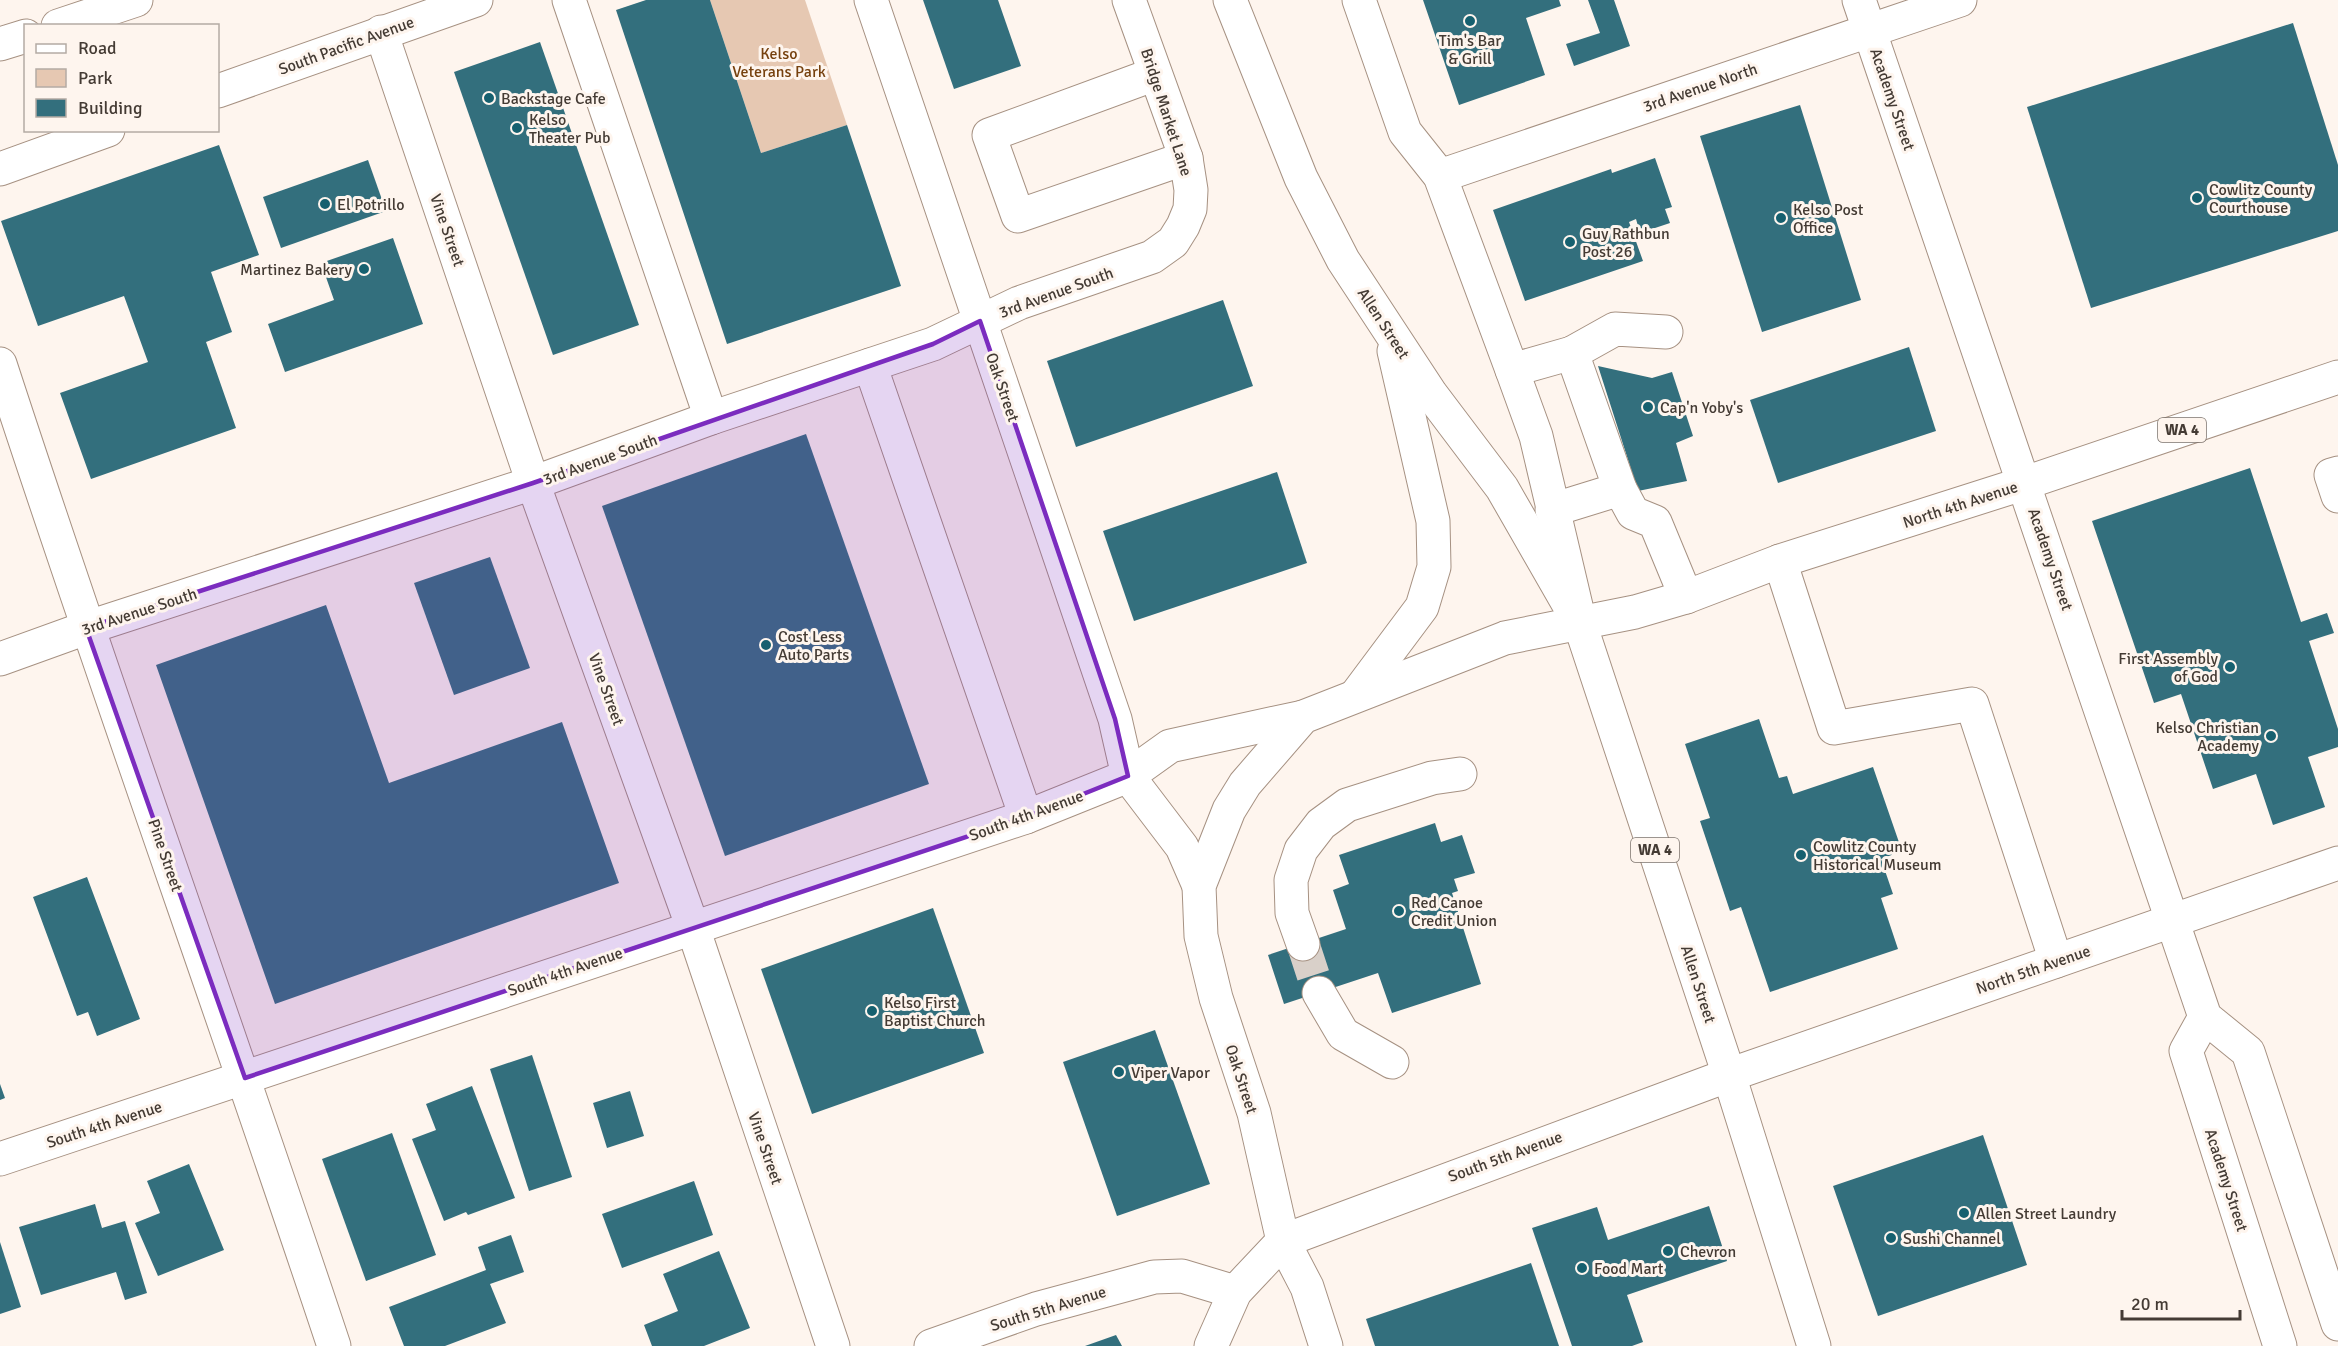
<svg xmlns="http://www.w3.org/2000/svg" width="2338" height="1346" font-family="Signika,sans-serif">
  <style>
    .green { fill: #e6c8b2 }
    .building { fill: #336f7d }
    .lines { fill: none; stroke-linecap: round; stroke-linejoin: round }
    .minor-tunnel { stroke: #d9d0c9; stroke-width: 33; stroke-dasharray: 33 16; stroke-linecap: butt }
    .minor-casing { stroke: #a69182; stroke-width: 35 }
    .major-casing { stroke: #a69182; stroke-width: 35 }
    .minor { stroke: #fff; stroke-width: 33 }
    .major { stroke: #fff; stroke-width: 33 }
    .marked { fill: #7b2cbf; fill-opacity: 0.2; stroke: #7b2cbf; stroke-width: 4.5; stroke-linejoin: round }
    .poi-dot { fill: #16606f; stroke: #fef5ee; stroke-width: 2 }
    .labels { text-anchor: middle; stroke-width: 6; stroke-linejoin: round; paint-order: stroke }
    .shield { fill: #fef5ee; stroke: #7c736c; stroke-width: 1.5 }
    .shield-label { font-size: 15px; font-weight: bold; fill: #443b34 }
    .poi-label { font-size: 16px; fill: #443b34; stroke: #fef5ee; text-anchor: start }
    .street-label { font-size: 16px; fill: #443b34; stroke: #fef5ee }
    .park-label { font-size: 16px; fill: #76410e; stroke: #fef5ee }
  </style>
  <rect width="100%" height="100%" fill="#fef5ee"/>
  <!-- green -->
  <path class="green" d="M710,0H805L847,125L761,153Z"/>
  <!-- building -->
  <g class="building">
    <path d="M646,0H710L761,153L847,125L901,286L727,344L616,10Z"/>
    <path d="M923,0H998L1021,66L954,89Z"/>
    <path d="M1423,0H1559L1561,6L1526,18L1545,75L1459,105Z"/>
    <path d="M1588,0H1614L1630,46L1574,66L1566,44L1600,33Z"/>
    <path d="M2293,23L2338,165V231L2091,308L2027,107Z"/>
    <path d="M540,42L639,325L553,355L454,72Z"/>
    <path d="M1800,105L1861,300L1762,332L1700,136Z"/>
    <path d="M219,145L259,255L211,272L232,332L206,342L236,428L91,479L60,393L148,362L124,296L38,326L1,221Z"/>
    <path d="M1655,158L1672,207L1665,209L1670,223L1640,233L1636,219L1629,222L1643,261L1525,301L1493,210L1611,169L1612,173Z"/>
    <path d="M368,160L386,211L281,248L263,197Z"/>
    <path d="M393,238L423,324L285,372L268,324L334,300L321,263Z"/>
    <path d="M1223,300L1253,386L1076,447L1047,361Z"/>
    <path d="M1909,347L1936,431L1778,483L1750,400Z"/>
    <path d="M1598,366L1652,378L1672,372L1693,436L1676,443L1687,481L1638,491Z"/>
    <path d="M806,434L929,784L725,856L602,506Z"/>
    <path d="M2250,468L2301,622L2327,613L2334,633L2309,641L2338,729V747L2308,757L2325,807L2273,825L2256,774L2213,789L2181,694L2154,703L2092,521Z"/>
    <path d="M1277,472L1307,563L1134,621L1103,531Z"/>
    <path d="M490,557L530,668L454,695L414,583Z"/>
    <path d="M326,605L389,783L562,722L619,883L275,1004L156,665Z"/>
    <path d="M1759,719L1779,778L1787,776L1793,794L1873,767L1902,851L1881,859L1893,894L1881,898L1898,949L1770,992L1741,907L1730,911L1700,821L1710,818L1685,744Z"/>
    <path d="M1435,823L1441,842L1462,835L1475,873L1454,879L1458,891L1452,893L1481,984L1392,1013L1378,973L1284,1004L1268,955L1346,929L1333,890L1349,884L1339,855Z"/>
    <path d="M87,877L140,1019L97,1036L88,1012L77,1016L33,897Z"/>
    <path d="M933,908L984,1053L812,1114L761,969Z"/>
    <path d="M1155,1030L1210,1184L1117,1216L1063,1062Z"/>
    <path d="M532,1055L572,1177L529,1191L490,1069Z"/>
    <path d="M0,1084L5,1098L0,1100Z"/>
    <path d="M472,1086L515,1198L468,1215L466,1212L444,1221L412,1139L436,1130L426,1104Z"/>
    <path d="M630,1091L644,1136L607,1148L593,1103Z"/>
    <path d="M392,1133L436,1255L366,1281L322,1159Z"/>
    <path d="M1983,1135L2027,1265L1878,1316L1833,1186Z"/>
    <path d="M189,1164L224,1250L158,1276L135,1223L160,1213L147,1181Z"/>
    <path d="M694,1181L713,1235L622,1268L602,1214Z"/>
    <path d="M95,1204L102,1228L125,1221L147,1293L125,1300L116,1272L41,1295L19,1227Z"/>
    <path d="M1709,1206L1727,1261L1627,1295L1643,1342L1632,1346H1572L1532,1228L1597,1207L1608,1240Z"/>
    <path d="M511,1235L524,1272L490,1284L506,1323L445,1346H404L389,1307L486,1270L478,1247Z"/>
    <path d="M0,1242L21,1307L0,1314Z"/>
    <path d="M719,1251L750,1328L704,1346H652L644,1325L678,1311L663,1274Z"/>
    <path d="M1531,1263L1559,1346H1375L1366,1319Z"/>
    <path d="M1116,1335L1122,1346H1085Z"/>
  </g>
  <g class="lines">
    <!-- minor-tunnel -->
    <path class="minor-tunnel" d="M1303,944L1319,993"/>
    <defs>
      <g id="minor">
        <path d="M569,0L711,418"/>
        <path d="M1359,0L1405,132L1440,176L1512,370L1536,436L1577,610"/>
        <path d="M1859,0L2205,1017L2248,1052L2338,1324"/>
        <path d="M58,26L136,0"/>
        <path d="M381,32L533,483L693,928L833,1346"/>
        <path d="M0,44L26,36"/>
        <path d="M1155,74L989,135L1018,216L1186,158"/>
        <path d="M218,91L476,0"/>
        <path d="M0,169L108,130"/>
        <path d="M1440,176L1960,0"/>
        <path d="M1572,353L1615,329L1666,332"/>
        <path d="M0,364C107,693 225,1018 334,1346"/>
        <path d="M870,365L1026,817"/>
        <path d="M1512,370L1572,353L1620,489L1552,510"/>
        <path d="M2338,473L2331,475L2338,496"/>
        <path d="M1620,489L1633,513L1655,522L1686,597"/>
        <path d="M1780,561L1834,728L1972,704L2056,961"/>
        <path d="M0,659L86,628L533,483L711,418L933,344L1019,303L1152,257L1173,242L1183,226L1190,209L1191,190L1186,158L1129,0"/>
        <path d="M1303,944L1292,913L1291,880L1301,850L1321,824L1347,805L1432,778L1460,774"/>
        <path d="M1319,993L1343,1034L1392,1062"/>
        <path d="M2205,1017L2186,1051L2280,1346"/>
        <path d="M0,1159L1026,817L1128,776L1115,719L871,0"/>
        <path d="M1283,1241L1307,1287L1326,1346"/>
        <path d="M931,1346L1036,1309L1154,1277L1182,1276L1235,1292"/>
      </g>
      <g id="major">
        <path d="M1230,0L1301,178L1343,260L1431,394L1502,488L1580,624L1729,1075L1814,1346"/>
        <path d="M1357,694L1422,607L1434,567L1433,521L1394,351"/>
        <path d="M1199,886L1182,847L1128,776L1170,746L1303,717"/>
        <path d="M1283,1241L1254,1113L1216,998L1201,936L1199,886L1229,810L1245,784L1303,717L1505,638L1635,612L1686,597L1780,561L2025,483L2338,377"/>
        <path d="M1211,1346L1235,1292L1283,1241L1729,1075L2338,863"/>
      </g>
    </defs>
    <!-- minor casing -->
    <use href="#minor" class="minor-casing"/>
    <!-- major casing -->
    <use href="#major" class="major-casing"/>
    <!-- minor -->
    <use href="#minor" class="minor"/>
    <!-- major -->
    <use href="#major" class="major"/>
  </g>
  <!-- marked area -->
  <path class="marked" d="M980,321L1115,719L1128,776L1026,817L245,1078L86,628L533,483L933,344Z"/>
  <!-- markers -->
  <g class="poi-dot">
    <circle cx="1470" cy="21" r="6"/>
    <circle cx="489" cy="98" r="6"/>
    <circle cx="517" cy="128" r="6"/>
    <circle cx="2197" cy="198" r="6"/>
    <circle cx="325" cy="204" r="6"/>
    <circle cx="1781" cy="218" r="6"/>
    <circle cx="1570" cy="242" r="6"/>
    <circle cx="364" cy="269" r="6"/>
    <circle cx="1648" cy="407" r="6"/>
    <circle cx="766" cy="645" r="6"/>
    <circle cx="2230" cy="667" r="6"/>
    <circle cx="2271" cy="736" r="6"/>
    <circle cx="1801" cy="855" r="6"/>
    <circle cx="1399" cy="911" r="6"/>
    <circle cx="872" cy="1011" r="6"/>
    <circle cx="1119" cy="1072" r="6"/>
    <circle cx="1964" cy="1213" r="6"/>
    <circle cx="1891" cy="1238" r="6"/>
    <circle cx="1668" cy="1251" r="6"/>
    <circle cx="1582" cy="1268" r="6"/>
  </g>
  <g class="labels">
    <!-- shield labels -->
    <g class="shield">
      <rect x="2158" y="418" width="48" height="24" rx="4.5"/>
      <rect x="1631" y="838" width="48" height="24" rx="4.5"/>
    </g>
    <g class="shield-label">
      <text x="2182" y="435">WA 4</text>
      <text x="1655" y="855">WA 4</text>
    </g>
    <!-- poi labels -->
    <g class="poi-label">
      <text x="1470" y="46" text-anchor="middle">Tim's Bar<tspan x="1470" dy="18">&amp; Grill</tspan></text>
      <text x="501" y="104">Backstage Cafe</text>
      <text x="529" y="125">Kelso<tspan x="529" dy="18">Theater Pub</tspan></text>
      <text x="2209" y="195">Cowlitz County<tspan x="2209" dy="18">Courthouse</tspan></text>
      <text x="337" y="210">El Potrillo</text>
      <text x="1793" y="215">Kelso Post<tspan x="1793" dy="18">Office</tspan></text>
      <text x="1582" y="239">Guy Rathbun<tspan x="1582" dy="18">Post 26</tspan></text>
      <text x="352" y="275" text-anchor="end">Martinez Bakery</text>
      <text x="1660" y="413">Cap'n Yoby's</text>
      <text x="778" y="642">Cost Less<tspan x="778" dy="18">Auto Parts</tspan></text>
      <text x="2218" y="664" text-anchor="end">First Assembly<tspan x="2218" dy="18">of God</tspan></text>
      <text x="2259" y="733" text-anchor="end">Kelso Christian<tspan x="2259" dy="18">Academy</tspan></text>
      <text x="1813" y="852">Cowlitz County<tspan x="1813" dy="18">Historical Museum</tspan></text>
      <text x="1411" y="908">Red Canoe<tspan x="1411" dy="18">Credit Union</tspan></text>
      <text x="884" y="1008">Kelso First<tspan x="884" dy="18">Baptist Church</tspan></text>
      <text x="1131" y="1078">Viper Vapor</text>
      <text x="1976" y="1219">Allen Street Laundry</text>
      <text x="1903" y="1244">Sushi Channel</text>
      <text x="1680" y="1257">Chevron</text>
      <text x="1594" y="1274">Food Mart</text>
    </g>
    <!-- street labels -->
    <g class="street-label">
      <text transform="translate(346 45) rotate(-20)" y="6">South Pacific Avenue</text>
      <text transform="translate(1700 87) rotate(-19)" y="6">3rd Avenue North</text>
      <text transform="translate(1893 99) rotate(71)" y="6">Academy Street</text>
      <text transform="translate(1167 112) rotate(72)" y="6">Bridge Market Lane</text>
      <text transform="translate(448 230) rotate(71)" y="6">Vine Street</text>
      <text transform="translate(1056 292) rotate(-20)" y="6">3rd Avenue South</text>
      <text transform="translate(1384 323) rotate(57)" y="6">Allen Street</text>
      <text transform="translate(1003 387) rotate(71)" y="6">Oak Street</text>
      <text transform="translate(600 459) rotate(-20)" y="6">3rd Avenue South</text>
      <text transform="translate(1960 504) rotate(-18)" y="6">North 4th Avenue</text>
      <text transform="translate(2051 559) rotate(71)" y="6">Academy Street</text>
      <text transform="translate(139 611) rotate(-18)" y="6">3rd Avenue South</text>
      <text transform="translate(607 689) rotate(70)" y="6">Vine Street</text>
      <text transform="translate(1026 815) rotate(-20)" y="6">South 4th Avenue</text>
      <text transform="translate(166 855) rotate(71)" y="6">Pine Street</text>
      <text transform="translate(2033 969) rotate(-19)" y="6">North 5th Avenue</text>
      <text transform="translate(565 971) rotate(-19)" y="6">South 4th Avenue</text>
      <text transform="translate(1699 984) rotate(72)" y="6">Allen Street</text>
      <text transform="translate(1242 1079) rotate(72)" y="6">Oak Street</text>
      <text transform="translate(104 1124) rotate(-18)" y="6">South 4th Avenue</text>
      <text transform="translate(766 1148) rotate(71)" y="6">Vine Street</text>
      <text transform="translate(1505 1156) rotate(-20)" y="6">South 5th Avenue</text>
      <text transform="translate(2227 1180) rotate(72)" y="6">Academy Street</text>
      <text transform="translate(1048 1308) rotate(-17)" y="6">South 5th Avenue</text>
    </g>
    <!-- park labels -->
    <g class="park-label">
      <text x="779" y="59">Kelso<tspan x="779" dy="18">Veterans Park</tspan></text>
    </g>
  </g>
  <!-- legend -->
  <rect x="24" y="24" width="195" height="108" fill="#fef5ee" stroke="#b4aba4" stroke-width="1.5"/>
  <rect x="36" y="44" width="30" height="9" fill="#ffffff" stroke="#b4aba4" stroke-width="1.5"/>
  <text x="78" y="54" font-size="18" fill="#443b34">Road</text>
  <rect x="36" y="69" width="30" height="18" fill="#e6c8b2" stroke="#b4aba4" stroke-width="1.5"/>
  <text x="78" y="84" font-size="18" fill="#443b34">Park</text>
  <rect x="36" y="99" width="30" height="18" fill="#336f7d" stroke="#b4aba4" stroke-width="1.5"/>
  <text x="78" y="114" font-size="18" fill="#443b34">Building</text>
  <!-- scale -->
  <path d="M2122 1310v9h118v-9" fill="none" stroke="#443b34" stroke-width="3"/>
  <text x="2131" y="1310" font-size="18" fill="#443b34" stroke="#fef5ee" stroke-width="4.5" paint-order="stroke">20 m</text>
</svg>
